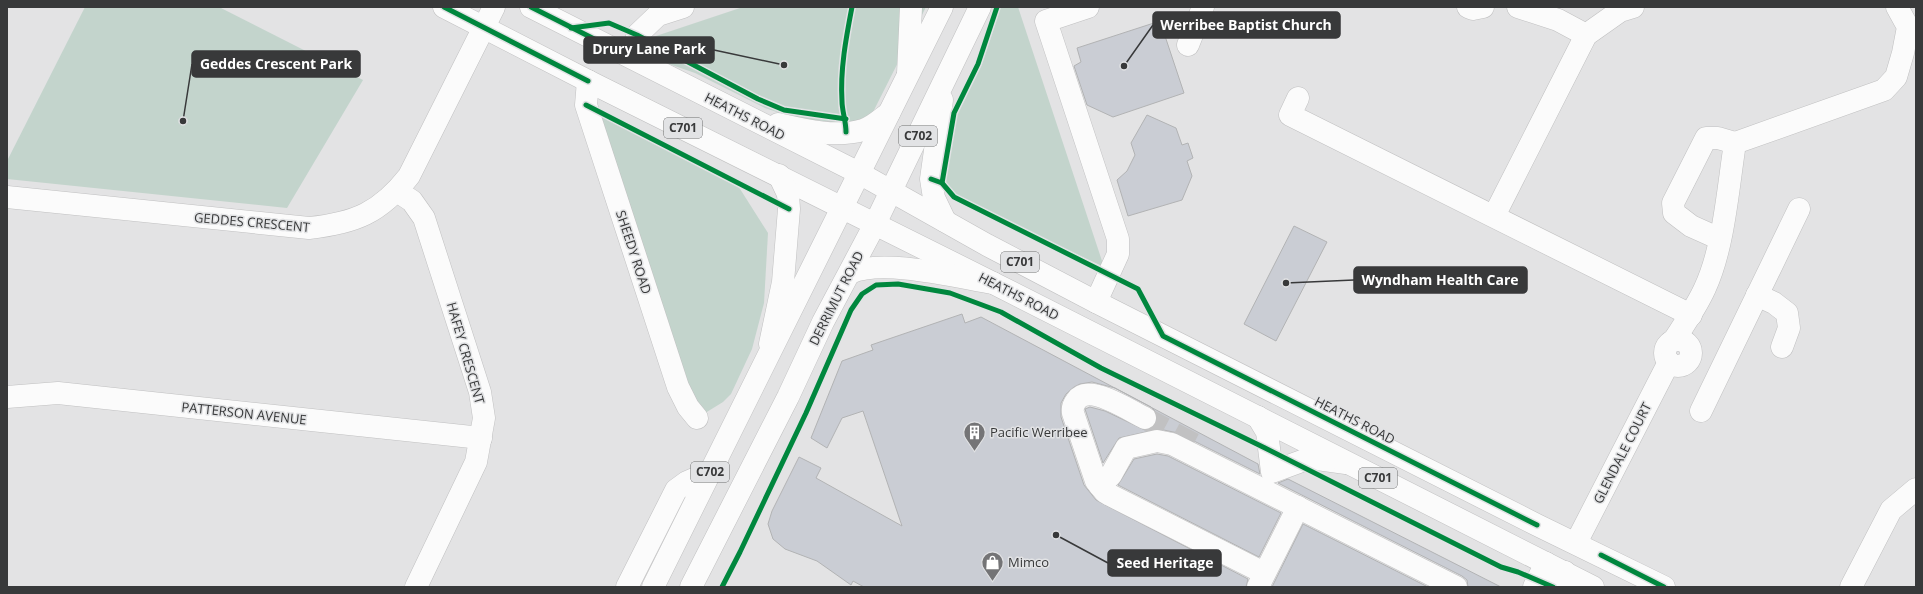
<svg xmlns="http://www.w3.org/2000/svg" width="1923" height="594" font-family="'Open Sans',sans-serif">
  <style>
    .green { fill: #c3d4cc }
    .building { fill: #cacdd4; stroke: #b2b3b4 }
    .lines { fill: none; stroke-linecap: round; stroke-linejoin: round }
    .minor-tunnel { stroke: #c1c1c2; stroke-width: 22; stroke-dasharray: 22 11; stroke-linecap: butt }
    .minor-casing { stroke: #c0c0c1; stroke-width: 23 }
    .major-casing { stroke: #c0c0c1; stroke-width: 23 }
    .highway-casing { stroke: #c0c0c1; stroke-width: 23 }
    .minor { stroke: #fbfbfb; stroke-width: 22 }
    .major { stroke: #fbfbfb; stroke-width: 22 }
    .highway { stroke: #fbfbfb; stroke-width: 22 }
    .cycleway-casing { stroke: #e2e3e5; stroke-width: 8 }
    .cycleway { stroke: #00873e; stroke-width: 5 }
    .labels { text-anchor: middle; stroke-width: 3; stroke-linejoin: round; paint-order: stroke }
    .shield { fill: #e2e3e5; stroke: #6b6c6d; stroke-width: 1 }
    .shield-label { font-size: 12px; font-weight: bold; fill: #38393a }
    .street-label { font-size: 13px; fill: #38393a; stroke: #e2e3e5 }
    .poi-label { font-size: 13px; fill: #38393a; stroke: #e2e3e5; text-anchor: start }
    .leader { fill: none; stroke: #38393a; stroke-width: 1.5 }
    .callout-dot { fill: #38393a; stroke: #e2e3e5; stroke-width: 1.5 }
    .callout { fill: #38393a; stroke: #38393a; stroke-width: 1.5 }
    .callout-label { font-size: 14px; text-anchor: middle; font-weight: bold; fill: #fff }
  </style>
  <rect width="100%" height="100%" fill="#e3e3e4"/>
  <!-- green -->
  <g class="green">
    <path d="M85,7H219L363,80L287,208L7,179V161Z"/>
    <path d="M743,7H926L871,116L853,124L794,118L765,108L695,73L646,56L626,46Z"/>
    <path d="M997,7H1018L1104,267L954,197L942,183L954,113L978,64Z"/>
    <path d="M586,105L735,181L768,233L764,303L752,349L731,394L723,402L697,418Z"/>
  </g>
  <!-- building -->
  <g class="building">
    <path d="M1160,21L1184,93L1113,117L1087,105L1074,66L1081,62L1077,48Z"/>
    <path d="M1147,115L1176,128L1182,145L1188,143L1193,158L1187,161L1192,176L1182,200L1128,216L1117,180L1127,171L1135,155L1131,143Z"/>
    <path d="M1294,226L1327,242L1276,341L1244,324Z"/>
    <path d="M962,314L965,323L981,317L1258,464L1260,474L1178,433L1159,429L1119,438L1103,463L1085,409L1090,407L1105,411L1145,430L1152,428L1156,423L1157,417L1155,411L1151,407L1115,388L1092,382L1080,384L1074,387L1066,394L1061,403V417L1084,485L1096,500L1248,579L1246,587H864L853,581L851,585L817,561L785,549L773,539L768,524L772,511L799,457L821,468L816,478L902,526L863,411L842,418L827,448L811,438L842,361L873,350L871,345Z"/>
    <path d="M1157,454L1168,456L1281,513L1259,557L1118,485L1134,459Z"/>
    <path d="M1288,479L1501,587H1468L1467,580L1462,576L1278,483Z"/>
    <path d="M1303,524L1428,587H1272Z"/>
  </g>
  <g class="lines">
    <!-- minor-tunnel -->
    <path class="minor-tunnel" d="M1145,418L1200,447"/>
    <defs>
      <g id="minor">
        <path d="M1088,7L1046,21L1118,239V254L1096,302"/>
        <path d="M1468,7L1473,9L1483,7"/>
        <path d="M1518,7L1558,20L1586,35"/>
        <path d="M637,35L658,15L683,7"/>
        <path d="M1188,45L1203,7"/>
        <path d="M908,74L911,7"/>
        <path d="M588,81L586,105L678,387L688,407L697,418"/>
        <path d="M1298,98L1290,115L1691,315"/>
        <path d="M397,191L412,201L424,218L480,392L484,418L476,462L416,587"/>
        <path d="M7,197L309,228C355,223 380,213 409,176L484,27"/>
        <path d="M1494,216L1586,35L1620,11L1633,7"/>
        <path d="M1720,239L1691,226L1674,213L1673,203L1706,138H1718L1735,143"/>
        <path d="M1757,295L1774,303L1787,313L1789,328L1782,347"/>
        <circle cx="1678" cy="353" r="13"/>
        <path d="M1674,340C1685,323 1697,306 1705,288C1724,247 1728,188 1735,143L1884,90L1896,77L1903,53L1908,27L1897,7"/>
        <path d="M7,397L58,393L481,438"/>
        <path d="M1701,411L1799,209"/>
        <path d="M1258,417L1267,432L1272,472L1310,458L1346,463"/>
        <path d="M1145,418C1130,411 1088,382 1076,401C1073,405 1072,408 1073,413L1096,481L1105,492L1110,495L1264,573"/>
        <path d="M1100,486L1111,475L1126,448L1157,441L1172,444L1456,587"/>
        <path d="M1576,543L1669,362"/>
        <path d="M627,587L676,490L687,482L710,472"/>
        <path d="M1258,587L1298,507"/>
        <path d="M1534,587L1546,563"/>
        <path d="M1557,587L1565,572"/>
        <path d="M1851,587L1891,510L1916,489"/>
      </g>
      <g id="major">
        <path d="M444,7L588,81L993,283L1593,587"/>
        <path d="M531,7L859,173L987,245L1096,302L1537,525L1664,587"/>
        <path d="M484,27L494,7"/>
        <path d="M778,124C804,130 836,138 863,130C873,127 881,119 889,113"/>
        <path d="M770,344L783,282L789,209L788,194L779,175"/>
      </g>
      <g id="highway">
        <path d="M942,100L931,179L934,198L945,221"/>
        <path d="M850,273C882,258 957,277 993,283"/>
        <path d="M653,587L942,7"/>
        <path d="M691,587L788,397L823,322L875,224L980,7"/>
      </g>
    </defs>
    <!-- minor casing -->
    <use href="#minor" class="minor-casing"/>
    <!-- major casing -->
    <use href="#major" class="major-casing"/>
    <!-- highway casing -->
    <use href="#highway" class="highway-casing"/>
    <!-- minor -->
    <use href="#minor" class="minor"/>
    <!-- major -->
    <use href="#major" class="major"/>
    <!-- highway -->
    <use href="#highway" class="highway"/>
    <defs>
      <g id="cycleway">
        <path d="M444,7L588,81"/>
        <path d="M531,7L616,50"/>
        <path d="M571,28L609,23L637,35L758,99L784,110L846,119"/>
        <path d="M586,105L789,209"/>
        <path d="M846,132C846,121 842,111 842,101C840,70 846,38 852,7"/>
        <path d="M931,179L942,183L954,197L1138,289L1163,336L1537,525"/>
        <path d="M942,183L954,113L978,64L997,7"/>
        <path d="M1601,555L1664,587"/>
        <path d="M722,587L740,552L806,413L851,310L862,294L876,285L898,284L950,293L1001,312L1101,368L1265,448L1501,567L1518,572L1553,587"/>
      </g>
    </defs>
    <!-- cycleway casing -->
    <use href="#cycleway" class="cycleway-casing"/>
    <!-- cycleway -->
    <use href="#cycleway" class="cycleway"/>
  </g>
  <!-- icons -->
  <defs>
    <symbol id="building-pin" viewBox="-11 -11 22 30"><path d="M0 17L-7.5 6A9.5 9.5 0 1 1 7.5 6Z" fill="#747476" stroke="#e2e3e5"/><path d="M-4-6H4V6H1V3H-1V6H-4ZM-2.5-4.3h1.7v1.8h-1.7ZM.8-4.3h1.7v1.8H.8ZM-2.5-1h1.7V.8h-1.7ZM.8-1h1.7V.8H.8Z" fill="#fff"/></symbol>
    <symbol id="shop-pin" viewBox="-11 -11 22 30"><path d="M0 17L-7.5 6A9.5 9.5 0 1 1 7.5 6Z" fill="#747476" stroke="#e2e3e5"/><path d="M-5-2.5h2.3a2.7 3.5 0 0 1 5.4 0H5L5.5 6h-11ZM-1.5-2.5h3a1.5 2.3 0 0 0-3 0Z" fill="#fff"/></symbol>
  </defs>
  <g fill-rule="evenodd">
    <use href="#building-pin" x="962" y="420" width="25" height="34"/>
    <use href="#shop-pin" x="980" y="550" width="25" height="34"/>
  </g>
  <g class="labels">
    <!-- shield labels -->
    <g class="shield">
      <rect x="664" y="118" width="38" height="20" rx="3"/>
      <rect x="899" y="126" width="38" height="20" rx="3"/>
      <rect x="1001" y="252" width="38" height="20" rx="3"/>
      <rect x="691" y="462" width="38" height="20" rx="3"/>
      <rect x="1359" y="468" width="38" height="20" rx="3"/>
    </g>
    <g class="shield-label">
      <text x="683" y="132">C701</text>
      <text x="918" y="140">C702</text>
      <text x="1020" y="266">C701</text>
      <text x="710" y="476">C702</text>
      <text x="1378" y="482">C701</text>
    </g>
    <!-- street labels -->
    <g class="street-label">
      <text transform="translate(745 116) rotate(27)" y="5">HEATHS ROAD</text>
      <text transform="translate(252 222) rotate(5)" y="5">GEDDES CRESCENT</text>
      <text transform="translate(634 252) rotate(72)" y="5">SHEEDY ROAD</text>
      <text transform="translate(1019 296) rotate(27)" y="5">HEATHS ROAD</text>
      <text transform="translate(836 298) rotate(-63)" y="5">DERRIMUT ROAD</text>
      <text transform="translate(466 353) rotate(74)" y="5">HAFEY CRESCENT</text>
      <text transform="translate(244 413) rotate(6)" y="5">PATTERSON AVENUE</text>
      <text transform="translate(1355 420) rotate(27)" y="5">HEATHS ROAD</text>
      <text transform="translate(1622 453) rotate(-63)" y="5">GLENDALE COURT</text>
    </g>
    <!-- poi labels -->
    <g class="poi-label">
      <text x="990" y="437">Pacific Werribee</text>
      <text x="1008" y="567">Mimco</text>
    </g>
  </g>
  <!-- callouts -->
  <path class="leader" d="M1124 66L1153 25M784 65L714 50M183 121L192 64M1286 283L1354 280M1056 535L1108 563"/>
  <g class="callout-dot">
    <circle cx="1124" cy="66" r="4"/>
    <circle cx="784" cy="65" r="4"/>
    <circle cx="183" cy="121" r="4"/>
    <circle cx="1286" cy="283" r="4"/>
    <circle cx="1056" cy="535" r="4"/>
  </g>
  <g class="callout">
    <rect x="1153" y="12" width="187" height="26" rx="4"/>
    <rect x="584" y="37" width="130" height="26" rx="4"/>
    <rect x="192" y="51" width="168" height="26" rx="4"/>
    <rect x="1354" y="267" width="173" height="26" rx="4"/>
    <rect x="1108" y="550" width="113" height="26" rx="4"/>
  </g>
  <g class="callout-label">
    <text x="1246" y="30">Werribee Baptist Church</text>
    <text x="649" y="54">Drury Lane Park</text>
    <text x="276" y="69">Geddes Crescent Park</text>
    <text x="1440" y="285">Wyndham Health Care</text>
    <text x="1165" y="568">Seed Heritage</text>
  </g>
  <!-- border -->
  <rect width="1923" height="594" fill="none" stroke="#38393a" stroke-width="16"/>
</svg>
